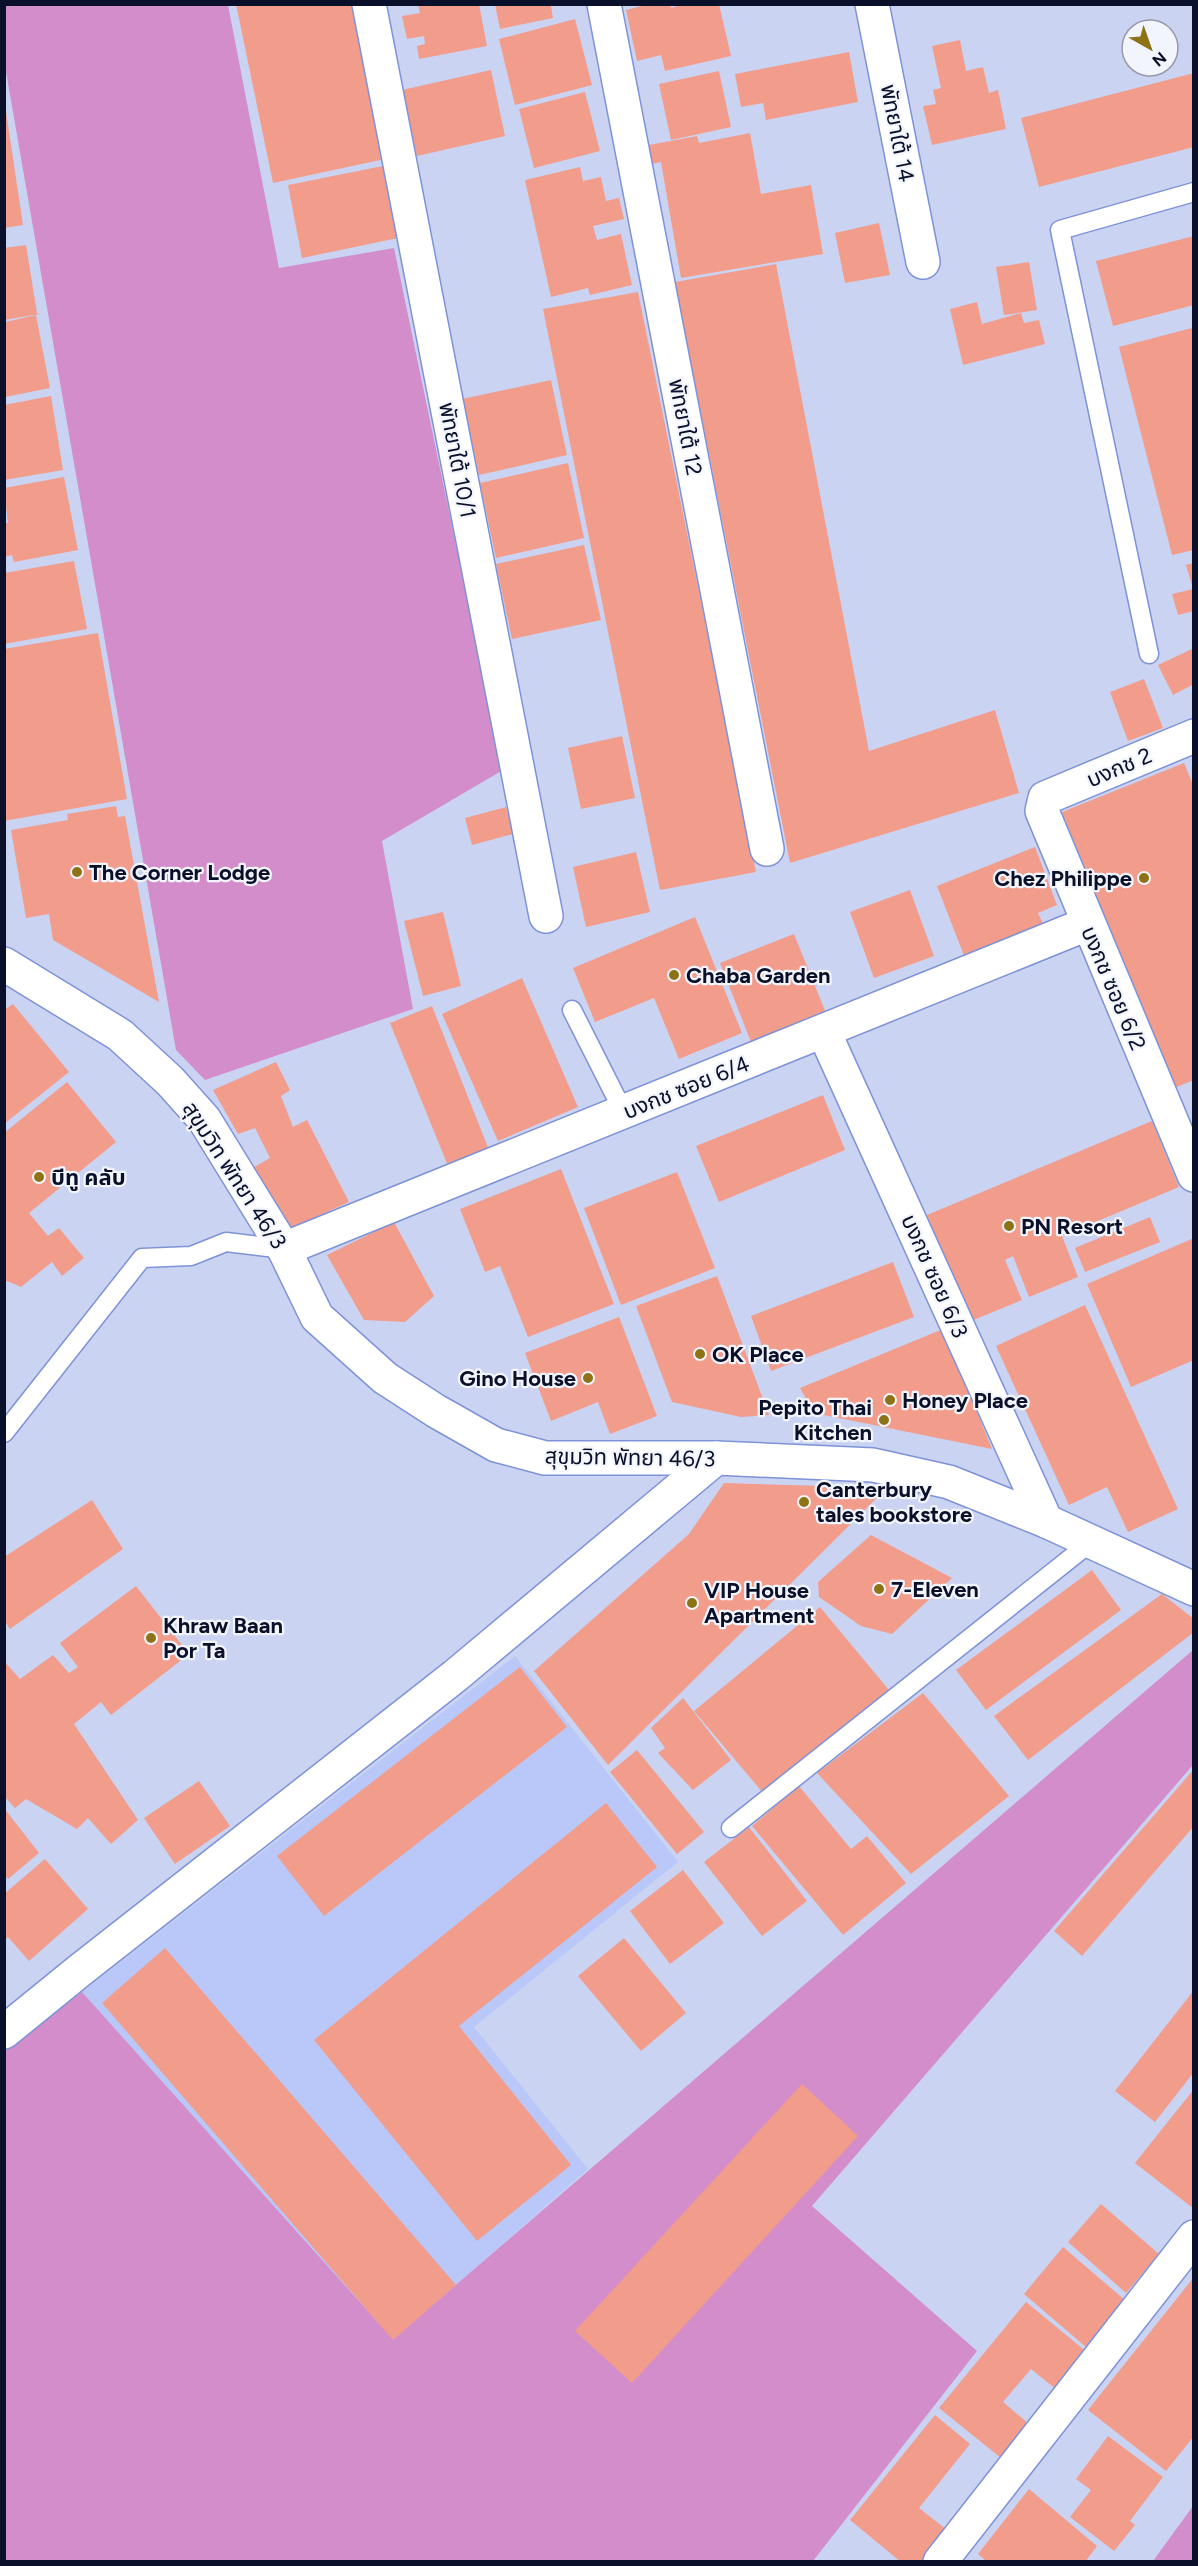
<svg xmlns="http://www.w3.org/2000/svg" width="1198" height="2566" font-family="Figtree,'Noto Sans Thai',sans-serif">
  <style>
    .built { fill: #b9c8f8 }
    .green { fill: #d38dca }
    .building { fill: #f29c8c }
    .lines { fill: none; stroke-linecap: round; stroke-linejoin: round }
    .lane-casing { stroke: #7e92d7; stroke-width: 21 }
    .street-casing { stroke: #7e92d7; stroke-width: 36 }
    .lane { stroke: #fff; stroke-width: 18 }
    .street { stroke: #fff; stroke-width: 33 }
    .poi-dot { fill: #8d7216; stroke: #f3f5fd; stroke-width: 2 }
    .labels { text-anchor: middle; stroke-width: 4.5; stroke-linejoin: round; paint-order: stroke }
    .street-label { font-size: 22px; fill: #0a102a; stroke: #f3f5fd }
    .poi-label { font-size: 22px; font-weight: bold; fill: #0a102a; stroke: #f3f5fd; text-anchor: start }
  </style>
  <rect width="100%" height="100%" fill="#cad4f2"/>
  <!-- built -->
  <path class="built" d="M515,1656L678,1862L474,2027L588,2169L393,2340L82,1992Z"/>
  <!-- green -->
  <g class="green">
    <path d="M4,5H228L279,268L394,248L503,770L382,841L413,1009L205,1080L176,1050L5,66Z"/>
    <path d="M1193,1650V1765L812,2206L977,2351L813,2561H5V2051L82,1992L393,2339Z"/>
    <path d="M1193,2506V2561H1153Z"/>
  </g>
  <!-- building -->
  <g class="building">
    <path d="M236,4H353L385,159L273,183Z"/>
    <path d="M418,4H479L487,46L419,59L417,46L425,44L424,36L407,39L402,16L420,13Z"/>
    <path d="M495,4H555L551,6L553,18L500,29Z"/>
    <path d="M650,4H670L671,8L684,4H719L731,56L665,71L661,55L637,61L626,10Z"/>
    <path d="M575,19L592,85L515,105L499,39Z"/>
    <path d="M960,40L966,71L983,67L989,93L998,90L1006,129L932,145L923,106L936,104L933,90L941,88L932,46Z"/>
    <path d="M849,52L858,102L766,120L763,103L741,107L735,74Z"/>
    <path d="M491,70L505,136L417,156L402,90Z"/>
    <path d="M719,71L731,127L671,140L659,84Z"/>
    <path d="M1194,73V147L1039,187L1021,118Z"/>
    <path d="M585,92L600,151L534,168L519,109Z"/>
    <path d="M4,98L23,225L4,228Z"/>
    <path d="M750,133L761,194L811,185L823,254L681,278L661,162L652,164L649,145L697,136L699,143Z"/>
    <path d="M383,166L398,238L302,258L288,185Z"/>
    <path d="M580,167L583,181L601,177L606,201L619,198L624,219L593,226L597,240L621,234L632,285L590,295L588,288L551,297L525,180Z"/>
    <path d="M879,223L890,275L845,283L835,233Z"/>
    <path d="M1194,236V305L1113,326L1096,261Z"/>
    <path d="M26,245L37,313L40,314L4,320V248Z"/>
    <path d="M1029,262L1037,310L1004,315L996,267Z"/>
    <path d="M776,264L869,751L995,710L1019,793L790,863L675,282Z"/>
    <path d="M638,292L756,872L660,890L543,309Z"/>
    <path d="M977,302L982,324L1021,313L1024,323L1039,320L1045,344L963,365L950,309Z"/>
    <path d="M36,315L50,388L5,397V322Z"/>
    <path d="M1192,328L1194,550L1172,555L1119,347Z"/>
    <path d="M551,380L567,455L479,475L462,399Z"/>
    <path d="M51,396L63,470L4,480V405Z"/>
    <path d="M568,463L584,538L496,558L480,483Z"/>
    <path d="M64,477L78,550L14,562L12,555L4,557V523H8L4,488Z"/>
    <path d="M584,545L601,620L512,639L496,564Z"/>
    <path d="M74,561L87,629L4,644V573Z"/>
    <path d="M1194,563V611L1178,615L1172,594L1193,589L1186,565Z"/>
    <path d="M98,633L127,799L4,821V649Z"/>
    <path d="M1194,648V684L1173,695L1158,665Z"/>
    <path d="M1144,679L1163,728L1128,741L1110,692Z"/>
    <path d="M622,736L635,798L581,809L568,748Z"/>
    <path d="M1184,763L1194,787V1080L1169,1090L1097,916L1104,914L1062,812Z"/>
    <path d="M116,806L118,817L125,816L159,1002L53,940L49,914L26,918L11,830L68,820L67,814Z"/>
    <path d="M506,807L513,834L472,845L465,818Z"/>
    <path d="M1035,847L1057,905L1038,913L1045,928L965,958L937,886Z"/>
    <path d="M636,852L650,912L586,927L573,867Z"/>
    <path d="M910,890L934,956L874,978L850,912Z"/>
    <path d="M443,912L461,986L423,996L404,921Z"/>
    <path d="M695,917L742,1033L679,1059L654,998L595,1022L573,968Z"/>
    <path d="M794,934L826,1013L751,1042L720,963Z"/>
    <path d="M522,978L578,1107L498,1141L442,1014Z"/>
    <path d="M13,1004L69,1072L4,1124V1010Z"/>
    <path d="M432,1006L489,1150L448,1166L390,1023Z"/>
    <path d="M276,1062L290,1090L281,1096L293,1127L307,1120L349,1202L292,1228L252,1168L270,1158L255,1128L238,1134L213,1090Z"/>
    <path d="M67,1082L116,1142L29,1213L48,1236L59,1228L84,1258L62,1276L52,1262L21,1287L7,1281L4,1283V1133Z"/>
    <path d="M823,1095L845,1150L719,1202L696,1146Z"/>
    <path d="M1152,1121L1179,1187L1062,1236L1078,1277L1029,1297L1013,1256L1005,1260L1022,1300L971,1321L927,1215Z"/>
    <path d="M561,1169L614,1304L528,1337L500,1266L485,1272L460,1209Z"/>
    <path d="M677,1172L715,1268L621,1305L584,1208Z"/>
    <path d="M1150,1217L1160,1242L1085,1272L1075,1248Z"/>
    <path d="M394,1222L434,1296L405,1322L364,1320L327,1255Z"/>
    <path d="M1194,1238V1360L1131,1387L1087,1284Z"/>
    <path d="M893,1262L914,1317L771,1371L751,1316Z"/>
    <path d="M717,1276L769,1415L741,1417L672,1402L636,1306Z"/>
    <path d="M1085,1305L1178,1509L1128,1532L1107,1487L1069,1505L996,1346Z"/>
    <path d="M619,1317L657,1416L610,1434L598,1402L551,1421L525,1353Z"/>
    <path d="M943,1329L992,1449L814,1413L800,1388Z"/>
    <path d="M724,1483L859,1487L883,1492L608,1765L534,1671L689,1534Z"/>
    <path d="M92,1500L123,1549L10,1629L4,1620V1557Z"/>
    <path d="M871,1535L952,1578L892,1634L861,1626L819,1597L818,1582Z"/>
    <path d="M1092,1570L1121,1610L986,1710L956,1670Z"/>
    <path d="M136,1586L189,1654L111,1715L101,1702L74,1724L138,1820L111,1844L88,1818L77,1829L26,1799L15,1808L4,1796V1661L20,1679L53,1655L69,1673L78,1667L60,1643Z"/>
    <path d="M1162,1594L1194,1619V1632L1028,1760L994,1716Z"/>
    <path d="M820,1607L889,1690L764,1794L694,1711Z"/>
    <path d="M520,1667L567,1727L324,1916L277,1856Z"/>
    <path d="M923,1693L1009,1796L911,1874L817,1773Z"/>
    <path d="M683,1698L731,1760L693,1790L658,1753L665,1748L651,1728Z"/>
    <path d="M637,1750L704,1832L677,1854L610,1772Z"/>
    <path d="M1194,1769V1826L1082,1956L1054,1931Z"/>
    <path d="M199,1781L230,1826L175,1864L144,1818Z"/>
    <path d="M799,1786L851,1849L867,1836L906,1883L843,1935L752,1826Z"/>
    <path d="M606,1803L657,1867L459,2026L571,2165L477,2241L314,2040Z"/>
    <path d="M4,1808L39,1853L8,1879L4,1874Z"/>
    <path d="M749,1827L807,1901L762,1936L704,1862Z"/>
    <path d="M45,1859L88,1909L29,1961L8,1937L4,1940V1894Z"/>
    <path d="M683,1870L724,1923L670,1964L630,1911Z"/>
    <path d="M624,1938L686,2013L641,2051L578,1976Z"/>
    <path d="M165,1948L456,2285L393,2340L102,2003Z"/>
    <path d="M1194,1990V2072L1155,2122L1115,2091Z"/>
    <path d="M802,2084L858,2136L632,2383L575,2331Z"/>
    <path d="M1194,2089V2209L1135,2163Z"/>
    <path d="M1101,2204L1159,2254L1126,2293L1068,2242Z"/>
    <path d="M1063,2247L1126,2301L1086,2347L1024,2294Z"/>
    <path d="M1194,2277V2436L1166,2471L1088,2410Z"/>
    <path d="M1026,2302L1088,2353L1057,2390L1031,2369L1003,2402L1029,2424L1001,2458L939,2408Z"/>
    <path d="M935,2415L970,2444L919,2508L947,2530L922,2562H901L850,2520Z"/>
    <path d="M1108,2436L1163,2477L1130,2521L1135,2525L1114,2551L1070,2517L1091,2490L1076,2479Z"/>
    <path d="M1029,2489L1097,2546L1085,2562H987L978,2554Z"/>
  </g>
  <g class="lines">
    <defs>
      <g id="lane">
        <path d="M1149,654L1060,230L1194,192"/>
        <path d="M572,1010L623,1111"/>
        <path d="M4,1433L142,1258L191,1256L226,1242L284,1249"/>
        <path d="M731,1828L1091,1542"/>
      </g>
      <g id="street">
        <path d="M369,4L546,916"/>
        <path d="M604,4L767,849"/>
        <path d="M872,4L923,262"/>
        <path d="M1194,736L1045,798L1042,811L1194,1175"/>
        <path d="M4,964L120,1035L170,1081L204,1119L284,1249L317,1317L385,1378L436,1411L496,1445L545,1458H716L873,1465L949,1482L1046,1521L1194,1589"/>
        <path d="M824,1032L1046,1521"/>
        <path d="M284,1249L1087,924"/>
        <path d="M4,2032L79,1971L455,1676L716,1458"/>
        <path d="M940,2562L1194,2237"/>
      </g>
    </defs>
    <!-- lane casing -->
    <use href="#lane" class="lane-casing"/>
    <!-- street casing -->
    <use href="#street" class="street-casing"/>
    <!-- lane -->
    <use href="#lane" class="lane"/>
    <!-- street -->
    <use href="#street" class="street"/>
  </g>
  <!-- markers -->
  <g class="poi-dot">
    <circle cx="77" cy="872" r="6"/>
    <circle cx="1144" cy="878" r="6"/>
    <circle cx="674" cy="975" r="6"/>
    <circle cx="39" cy="1177" r="6"/>
    <circle cx="1009" cy="1226" r="6"/>
    <circle cx="700" cy="1354" r="6"/>
    <circle cx="588" cy="1378" r="6"/>
    <circle cx="890" cy="1400" r="6"/>
    <circle cx="884" cy="1420" r="6"/>
    <circle cx="804" cy="1502" r="6"/>
    <circle cx="879" cy="1589" r="6"/>
    <circle cx="692" cy="1603" r="6"/>
    <circle cx="151" cy="1638" r="6"/>
  </g>
  <g class="labels">
    <!-- street labels -->
    <g class="street-label">
      <text transform="translate(898 133) rotate(79)" y="8">พัทยาใต้ 14</text>
      <text transform="translate(686 427) rotate(79)" y="8">พัทยาใต้ 12</text>
      <text transform="translate(458 460) rotate(79)" y="8">พัทยาใต้ 10/1</text>
      <text transform="translate(1119 767) rotate(-23)" y="8">บงกช 2</text>
      <text transform="translate(1114 988) rotate(67)" y="8">บงกช ซอย 6/2</text>
      <text transform="translate(686 1087) rotate(-22)" y="8">บงกช ซอย 6/4</text>
      <text transform="translate(235 1175) rotate(57)" y="8">สุขุมวิท พัทยา 46/3</text>
      <text transform="translate(935 1276) rotate(66)" y="8">บงกช ซอย 6/3</text>
      <text transform="translate(630 1457) rotate(1)" y="8">สุขุมวิท พัทยา 46/3</text>
    </g>
    <!-- poi labels -->
    <g class="poi-label">
      <text x="89" y="880">The Corner Lodge</text>
      <text x="1132" y="886" text-anchor="end">Chez Philippe</text>
      <text x="686" y="983">Chaba Garden</text>
      <text x="51" y="1185">บีทู คลับ</text>
      <text x="1021" y="1234">PN Resort</text>
      <text x="712" y="1362">OK Place</text>
      <text x="576" y="1386" text-anchor="end">Gino House</text>
      <text x="902" y="1408">Honey Place</text>
      <text x="872" y="1415" text-anchor="end">Pepito Thai<tspan x="872" dy="25">Kitchen</tspan></text>
      <text x="816" y="1497">Canterbury<tspan x="816" dy="25">tales bookstore</tspan></text>
      <text x="891" y="1597">7-Eleven</text>
      <text x="704" y="1598">VIP House<tspan x="704" dy="25">Apartment</tspan></text>
      <text x="163" y="1633">Khraw Baan<tspan x="163" dy="25">Por Ta</tspan></text>
    </g>
  </g>
  <!-- border -->
  <rect width="1198" height="2566" fill="none" stroke="#0a102a" stroke-width="12"/>
  <!-- north arrow -->
  <g transform="translate(1150 48) rotate(140)"><circle r="28" fill="#f3f5fd" stroke="#9699a9" stroke-width="1.5"/>
  <path d="M0-4.5L10 22L0 15L-10 22Z" fill="#8d7216"/>
  <text y="-9" font-size="16" font-weight="bold" text-anchor="middle" fill="#0a102a">N</text>
  </g>
</svg>
